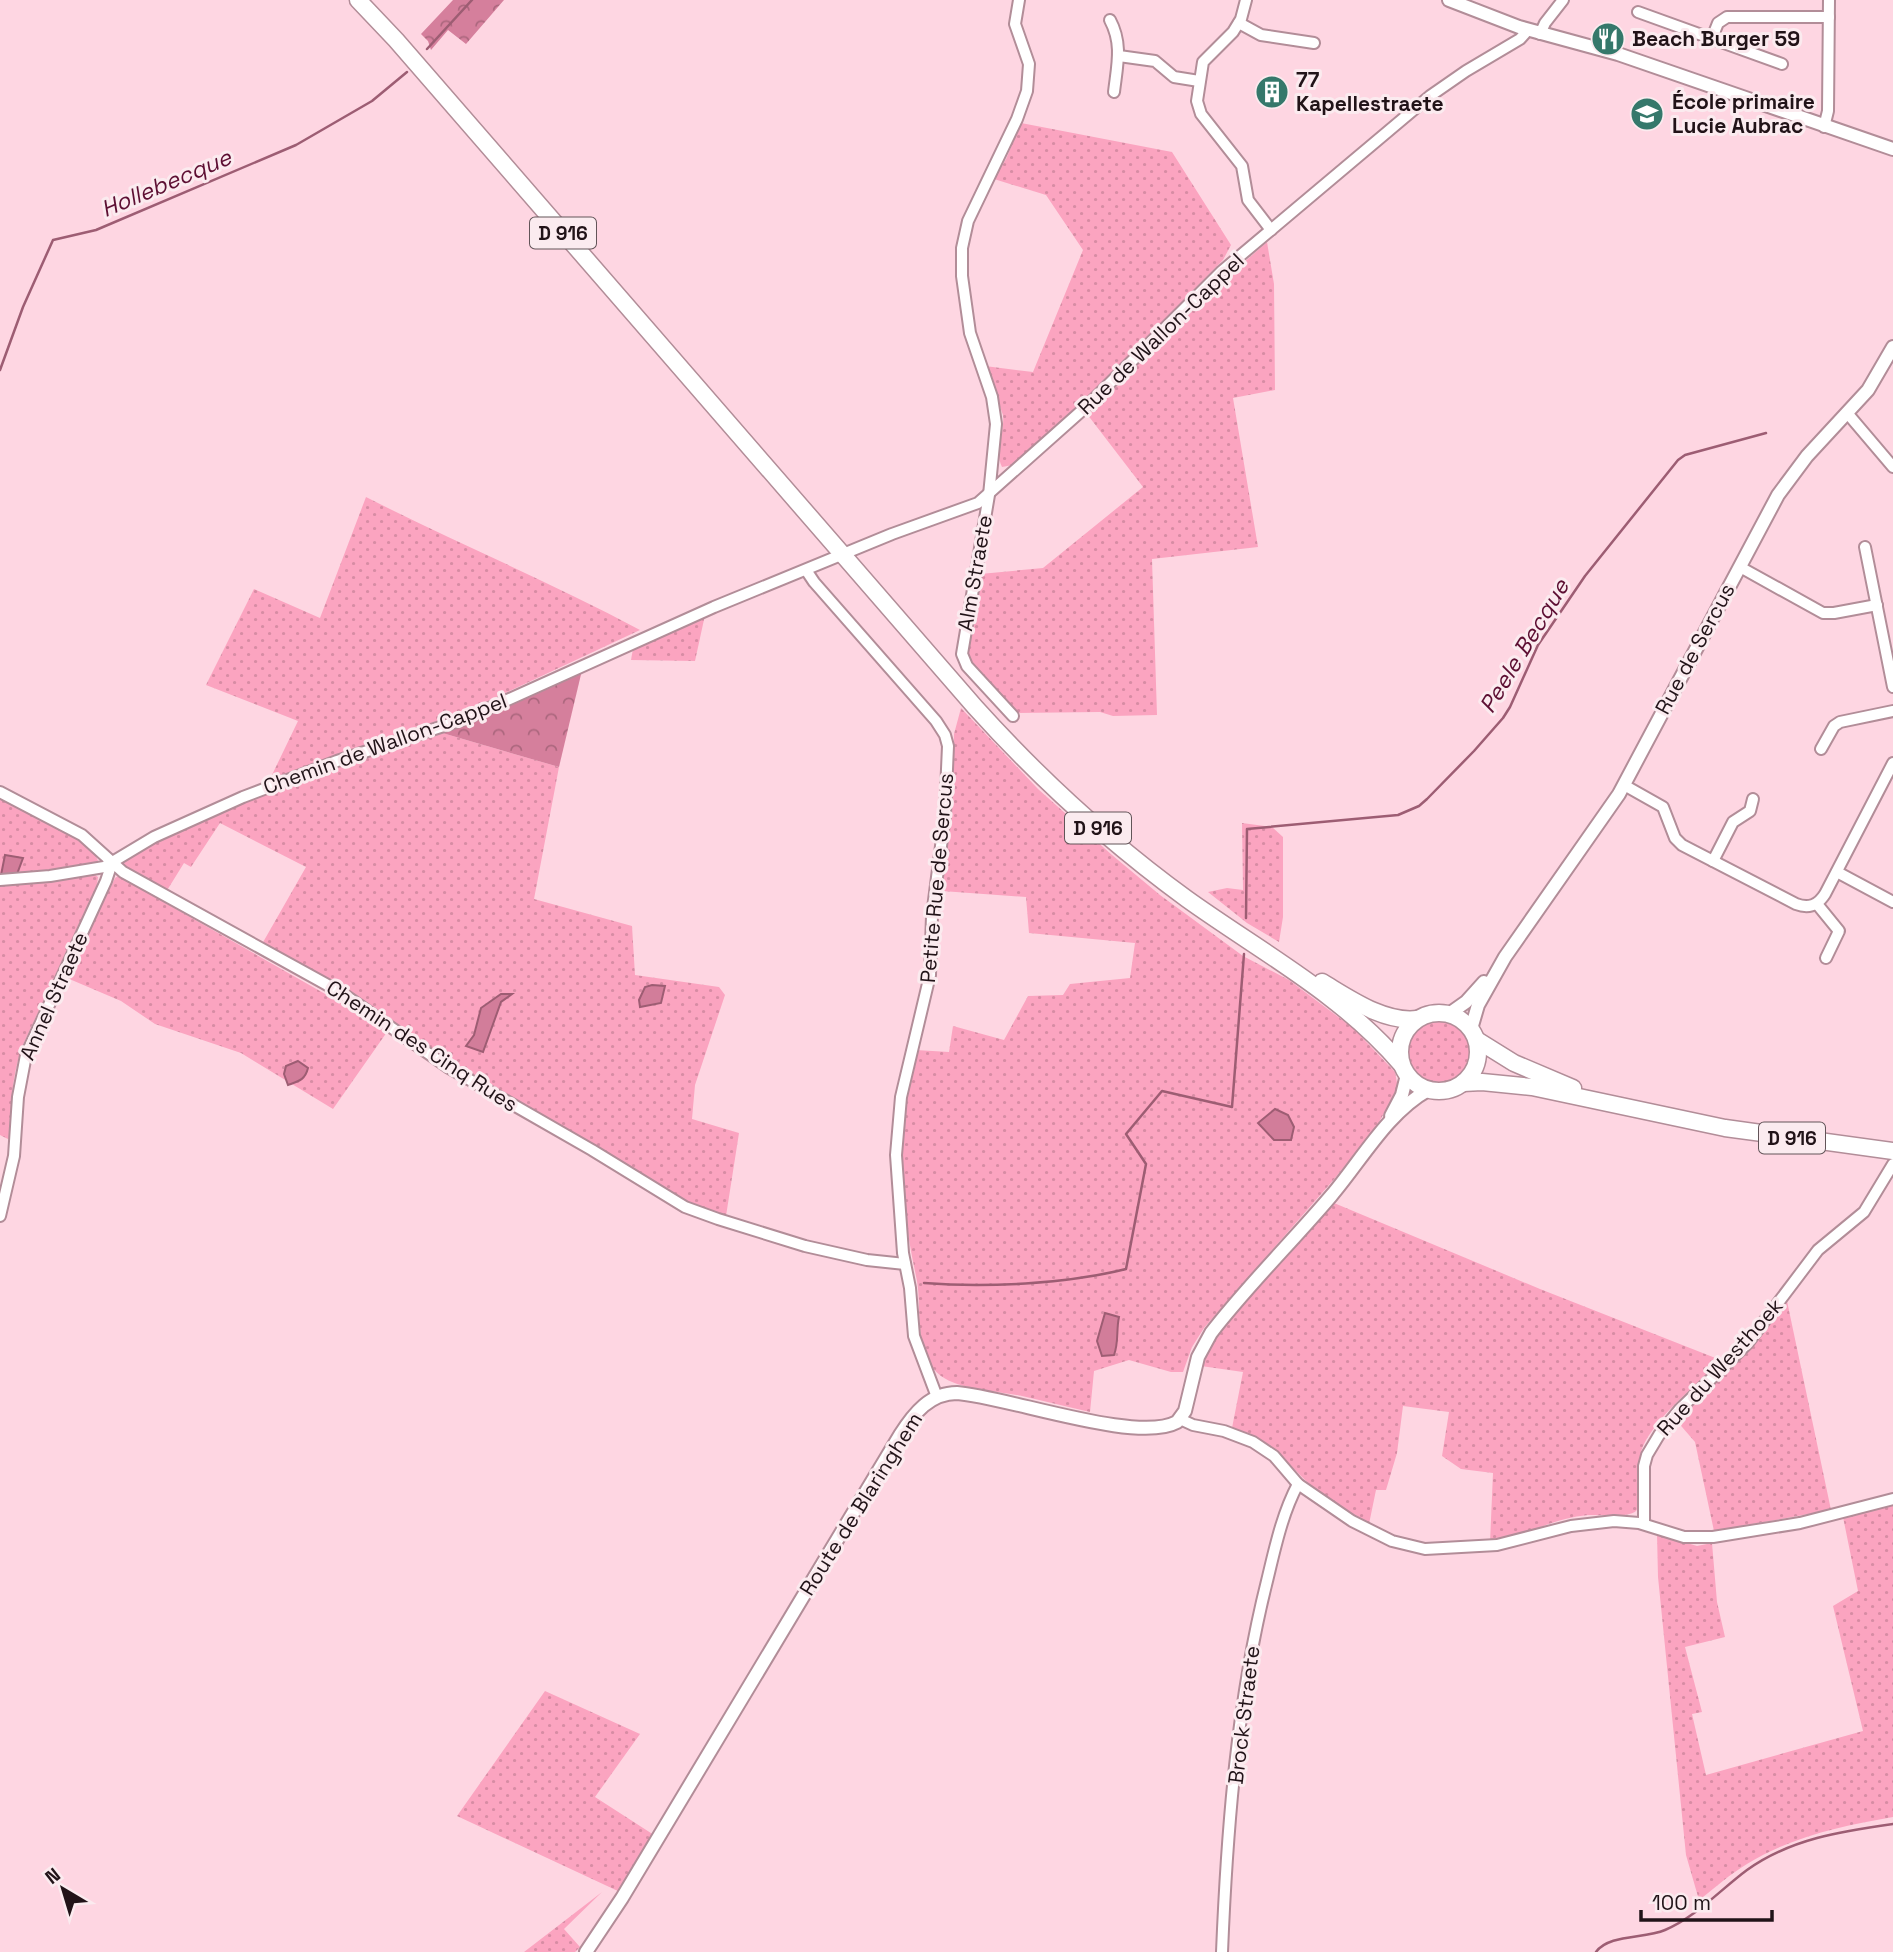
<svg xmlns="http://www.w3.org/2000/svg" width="1893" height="1952" font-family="'Space Grotesk',sans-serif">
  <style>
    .grass { fill: url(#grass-dots) }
    .forest { fill: url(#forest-crowns) }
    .water { fill: #d27d9a; stroke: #9d5d73; stroke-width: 2 }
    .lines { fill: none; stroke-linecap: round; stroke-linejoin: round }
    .stream { stroke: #9d5d73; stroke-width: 2.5 }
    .minor-casing { stroke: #b28d98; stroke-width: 14 }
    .tertiary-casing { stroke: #b28d98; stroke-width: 16 }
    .primary-casing { stroke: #b28d98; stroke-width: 19 }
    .minor { stroke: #fff; stroke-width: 10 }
    .tertiary { stroke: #fff; stroke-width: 12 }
    .primary { stroke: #fff; stroke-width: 16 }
    .labels { text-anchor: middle; stroke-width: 6; stroke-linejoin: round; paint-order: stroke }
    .shield { fill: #fbebef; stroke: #625458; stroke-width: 2 }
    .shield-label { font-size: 19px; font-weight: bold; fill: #211318 }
    .poi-label { font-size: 21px; font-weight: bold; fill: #211318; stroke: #fbebef; text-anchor: start }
    .street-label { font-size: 21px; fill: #211318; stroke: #fbebef }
    .water-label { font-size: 23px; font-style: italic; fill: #5d0f33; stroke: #fbebef }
  </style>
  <defs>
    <pattern id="grass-dots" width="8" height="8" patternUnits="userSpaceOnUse" patternTransform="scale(1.75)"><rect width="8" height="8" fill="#fba4c0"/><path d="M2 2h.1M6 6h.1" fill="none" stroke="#d78ca4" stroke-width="1.8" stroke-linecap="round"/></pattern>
    <pattern id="forest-crowns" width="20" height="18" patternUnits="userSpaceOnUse" patternTransform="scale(1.75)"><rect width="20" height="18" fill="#d57f9c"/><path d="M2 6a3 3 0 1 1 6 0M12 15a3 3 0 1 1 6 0" fill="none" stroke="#ac677e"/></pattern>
  </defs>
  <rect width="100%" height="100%" fill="#fed6e2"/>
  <!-- grass -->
  <g class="grass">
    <path d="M1021,123L1172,152L1231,245L1223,260L1116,369L1020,460L1013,465L1002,467C994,452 1005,432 1003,415L985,366L1033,372L1083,250L1046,195L994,179L1006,159Z"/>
    <path d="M1267,242L1274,284L1275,390L1233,398L1258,547L1152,559L1157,715L1113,716L1100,712L1014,713L971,667L965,647L980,574L1043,568L1143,487L1087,414L1192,308Z"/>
    <path d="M366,497C456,543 551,582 640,630L471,709L294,772L271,777L298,721L206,685L254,589L320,618Z"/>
    <path d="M705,615L695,661L631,660L634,643Z"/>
    <path d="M961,708L1038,789L1112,855L1160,895L1243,956L1289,980L1353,1028L1395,1072L1398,1088L1378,1124L1336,1177L1204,1328L1192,1347L1183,1372H1171L1129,1360L1094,1371L1090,1412C1067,1407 1045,1401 1022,1396C999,1391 960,1390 941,1376C913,1355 922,1311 917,1281C908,1237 900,1194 901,1149C902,1116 910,1082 916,1050L949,1052L953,1026L1004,1040L1028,996L1063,995L1070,984L1130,978L1135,943L1029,933L1026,897L942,891L952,804L954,734Z"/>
    <path d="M439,732L559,767L534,899L632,926L635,975L719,987L725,995L695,1085L692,1119L739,1133L726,1216L682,1199L467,1074L346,988L262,944L306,867L220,823L191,867L184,863L166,892L129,871L122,864L129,857L173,834L275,788L343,763Z"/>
    <path d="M0,799C20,808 95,841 98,861L97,863L52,871L0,876Z"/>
    <path d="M1242,823L1272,827L1283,837V917L1279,942L1247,923L1208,892L1227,888L1243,890Z"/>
    <path d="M95,875L98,877L97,885L22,1047C11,1079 11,1107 10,1140L0,1135V884Z"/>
    <path d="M118,876L341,1003L387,1032L333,1109L241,1053L155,1024L121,1001L67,978L115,878Z"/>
    <circle cx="1439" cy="1052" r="32"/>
    <path d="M1334,1203L1540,1289L1723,1361C1700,1380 1647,1425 1641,1453C1637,1467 1644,1502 1636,1511C1629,1518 1599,1515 1588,1515C1554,1518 1524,1536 1490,1543L1493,1473L1461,1469L1442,1456L1449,1412L1403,1406L1397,1453L1386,1490H1376L1369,1524L1312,1487L1270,1445L1232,1428L1243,1372L1201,1366L1203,1358L1220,1328Z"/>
    <path d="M1787,1301L1831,1510L1714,1531L1695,1442L1676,1420L1739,1361Z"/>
    <path d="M1893,1504V1817C1842,1826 1793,1836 1747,1864C1730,1874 1715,1888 1699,1900L1686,1855L1658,1577L1657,1534L1697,1546L1712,1543L1717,1602L1725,1637L1685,1647L1702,1712L1692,1714L1706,1775L1863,1731L1833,1606L1858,1591L1843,1517Z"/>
    <path d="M545,1691L640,1734L595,1797L654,1835L620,1892L457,1816Z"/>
    <path d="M602,1892L564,1929L580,1947L575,1952H524Z"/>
  </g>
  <!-- forest -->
  <g class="forest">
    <path d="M453,0H504L466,44L448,30L431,50L428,41L421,34Z"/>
    <path d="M583,666L559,767L439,732Z"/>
  </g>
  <!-- water -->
  <g class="water">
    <path d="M5,855L23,858L17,874L1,875Z"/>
    <path d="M652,985L665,986L661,1003L640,1007L639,1000L645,987Z"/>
    <path d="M501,994H512L501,1002L483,1052L466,1046L474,1035L481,1008Z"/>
    <path d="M298,1061L308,1068C305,1080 299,1081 288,1085L284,1074L286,1066Z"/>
    <path d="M1275,1109L1288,1115L1294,1127L1291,1140H1274L1258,1123Z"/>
    <path d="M1105,1313L1119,1317C1116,1330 1119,1342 1114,1355L1102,1356L1097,1341Z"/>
  </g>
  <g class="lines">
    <!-- stream -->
    <g class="stream">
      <path d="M427,49L472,0"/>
      <path d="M0,370L23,307L53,240L96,230L296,145L372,101L407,72"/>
      <path d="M1246,918L1247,829L1398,815L1419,806L1427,799L1474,751L1503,718L1510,707L1538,645L1585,576L1678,460L1685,455L1766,433"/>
      <path d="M924,1283C985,1288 1066,1284 1126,1269L1146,1164L1126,1134L1162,1091L1232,1107L1244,954"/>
      <path d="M1596,1952C1609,1934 1644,1939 1665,1930C1696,1917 1720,1890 1747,1870C1790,1839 1842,1831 1893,1824"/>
    </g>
    <defs>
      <g id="minor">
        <path d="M1246,0L1241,19L1233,32L1203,62L1197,101L1201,114L1242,166L1248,200L1271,230"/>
        <path d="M1638,12L1782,64"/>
        <path d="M1110,20C1123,44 1117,66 1114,92"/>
        <path d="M1239,23L1261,35L1314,43"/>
        <path d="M1540,34L1545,23L1563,0"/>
        <path d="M1712,38L1718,23L1727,17H1829"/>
        <path d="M1119,56L1155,61L1174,77L1199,81"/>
        <path d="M1824,127L1828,111L1829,0"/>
        <path d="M1848,414L1893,467"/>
        <path d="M1865,547L1893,687"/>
        <path d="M1740,567L1823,613H1834L1877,605"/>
        <path d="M806,570L814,582L936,721L945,735L948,746L945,815L932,916L930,975L901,1097L896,1155L903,1253L910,1288L914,1336L937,1397"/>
        <path d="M1013,716L967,666L962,654L989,495L996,424L992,397L970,333L962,276V248L968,221L1017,119L1027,91L1029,64L1015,24L1019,0"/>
        <path d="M1821,749L1834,726L1840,722L1893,711"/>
        <path d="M1624,785L1663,807L1675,838L1682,845L1796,904C1809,909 1818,905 1825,894L1893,763"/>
        <path d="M0,792L82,835L123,872L342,993L449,1068L592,1150L685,1207L718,1219L805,1246L867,1260L905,1264"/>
        <path d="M1713,861L1733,822L1750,811L1753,799"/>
        <path d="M1837,872L1893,902"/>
        <path d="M0,880L50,876L104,867L154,837L243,797L337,761L465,719L714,607L892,534L978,503L1087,406L1222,271L1430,96L1466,71L1520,39L1528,30"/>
        <path d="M1817,904L1839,931L1826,958"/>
        <path d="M0,1216L14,1156L18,1097L26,1055L106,881L112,863"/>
        <path d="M1180,1419L1193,1425L1224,1431L1253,1442L1274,1456L1298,1484L1352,1521L1392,1541L1425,1549L1497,1545L1571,1526L1614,1521L1639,1523L1684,1537H1713L1800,1523L1893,1499"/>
        <path d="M1644,1524V1466L1647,1455L1659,1435L1680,1409L1747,1344L1818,1250L1864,1212L1893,1164"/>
        <path d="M1222,1952C1227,1829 1237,1700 1267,1581C1275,1548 1282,1514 1298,1484"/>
      </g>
      <g id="tertiary">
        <path d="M1449,0L1519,27L1618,54L1893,149"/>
        <path d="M1449,1014L1466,1002L1484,982"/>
        <path d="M1471,1029L1478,1005L1505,957L1619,794L1778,495L1807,456L1868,390L1893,347"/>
        <path d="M1391,1116L1402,1095L1407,1075"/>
        <path d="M586,1952L622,1898L900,1435C914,1413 930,1393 957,1393C1008,1397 1137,1444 1177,1422L1185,1411L1198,1357L1211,1333C1248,1285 1292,1242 1331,1196C1361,1161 1387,1113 1428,1090"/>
      </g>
      <g id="primary">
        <path d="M358,0L396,40L975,707C1039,778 1110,843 1187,899C1261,952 1341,994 1401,1064"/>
        <path d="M1322,982C1349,998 1384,1023 1417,1019"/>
        <circle cx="1439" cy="1052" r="39"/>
        <path d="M1477,1040L1514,1063L1573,1088"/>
        <path d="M1463,1083L1482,1082L1532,1087L1725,1128L1893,1151"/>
      </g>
    </defs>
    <!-- minor casing -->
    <use href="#minor" class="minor-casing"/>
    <!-- tertiary casing -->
    <use href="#tertiary" class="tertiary-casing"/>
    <!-- primary casing -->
    <use href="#primary" class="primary-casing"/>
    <!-- minor -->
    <use href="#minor" class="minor"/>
    <!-- tertiary -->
    <use href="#tertiary" class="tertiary"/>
    <!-- primary -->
    <use href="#primary" class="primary"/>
  </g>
  <!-- icons -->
  <defs>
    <symbol id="restaurant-disc" viewBox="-11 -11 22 22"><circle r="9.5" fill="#35786b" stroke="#fbebef"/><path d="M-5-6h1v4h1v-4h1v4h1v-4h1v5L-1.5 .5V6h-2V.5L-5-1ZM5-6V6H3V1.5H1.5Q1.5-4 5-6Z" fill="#fff"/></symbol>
    <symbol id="building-disc" viewBox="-11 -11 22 22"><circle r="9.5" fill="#35786b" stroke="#fbebef"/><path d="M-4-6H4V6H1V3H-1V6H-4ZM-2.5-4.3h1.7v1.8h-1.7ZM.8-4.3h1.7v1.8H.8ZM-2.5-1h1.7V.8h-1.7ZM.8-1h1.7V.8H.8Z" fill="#fff"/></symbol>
    <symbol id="school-disc" viewBox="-11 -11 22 22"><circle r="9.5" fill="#35786b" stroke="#fbebef"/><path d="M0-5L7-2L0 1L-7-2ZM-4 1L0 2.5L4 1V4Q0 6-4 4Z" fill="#fff"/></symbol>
  </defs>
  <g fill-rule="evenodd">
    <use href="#restaurant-disc" x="1589" y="20" width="38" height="38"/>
    <use href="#building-disc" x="1253" y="73" width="38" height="38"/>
    <use href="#school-disc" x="1628" y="95" width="38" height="38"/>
  </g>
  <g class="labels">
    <!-- shield labels -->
    <g class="shield">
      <rect x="530" y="217.5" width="66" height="31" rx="5"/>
      <rect x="1065" y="812.5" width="66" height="31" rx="5"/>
      <rect x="1759" y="1122.5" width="66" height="31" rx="5"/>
    </g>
    <g class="shield-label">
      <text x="563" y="240">D 916</text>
      <text x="1098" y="835">D 916</text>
      <text x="1792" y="1145">D 916</text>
    </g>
    <!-- poi labels -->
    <g class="poi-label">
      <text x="1632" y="46">Beach Burger 59</text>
      <text x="1296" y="87">77<tspan x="1296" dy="24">Kapellestraete</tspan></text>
      <text x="1672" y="109">École primaire<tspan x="1672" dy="24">Lucie Aubrac</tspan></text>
    </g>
    <!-- street labels -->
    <g class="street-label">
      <text transform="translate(1161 334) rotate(-44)" y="7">Rue de Wallon-Cappel</text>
      <text transform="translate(975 573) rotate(-80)" y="7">Alm Straete</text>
      <text transform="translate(1695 649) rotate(-62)" y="7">Rue de Sercus</text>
      <text transform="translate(385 744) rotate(-20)" y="7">Chemin de Wallon-Cappel</text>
      <text transform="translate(937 878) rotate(-85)" y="7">Petite Rue de Sercus</text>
      <text transform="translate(54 996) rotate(-66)" y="7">Annel Straete</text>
      <text transform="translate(422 1046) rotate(33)" y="7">Chemin des Cinq Rues</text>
      <text transform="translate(1720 1367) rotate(-48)" y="7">Rue du Westhoek</text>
      <text transform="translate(861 1504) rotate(-58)" y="7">Route de Blaringhem</text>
      <text transform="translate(1244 1715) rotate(-83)" y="7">Brock Straete</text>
    </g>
    <!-- water labels -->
    <g class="water-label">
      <text transform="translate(166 183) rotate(-23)" y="8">Hollebecque</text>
      <text transform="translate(1524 646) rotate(-59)" y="8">Peele Becque</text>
    </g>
  </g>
  <!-- north arrow -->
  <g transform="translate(63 1889) rotate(322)" stroke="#fbebef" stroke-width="5" paint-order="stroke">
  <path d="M0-5L12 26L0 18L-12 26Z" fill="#211318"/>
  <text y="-10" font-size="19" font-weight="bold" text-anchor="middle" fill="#211318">N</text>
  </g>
  <!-- scale -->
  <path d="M1641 1910v10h131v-10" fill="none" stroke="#211318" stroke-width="3.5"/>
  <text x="1652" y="1910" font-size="21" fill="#211318" stroke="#fbebef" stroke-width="5" paint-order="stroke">100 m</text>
</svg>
